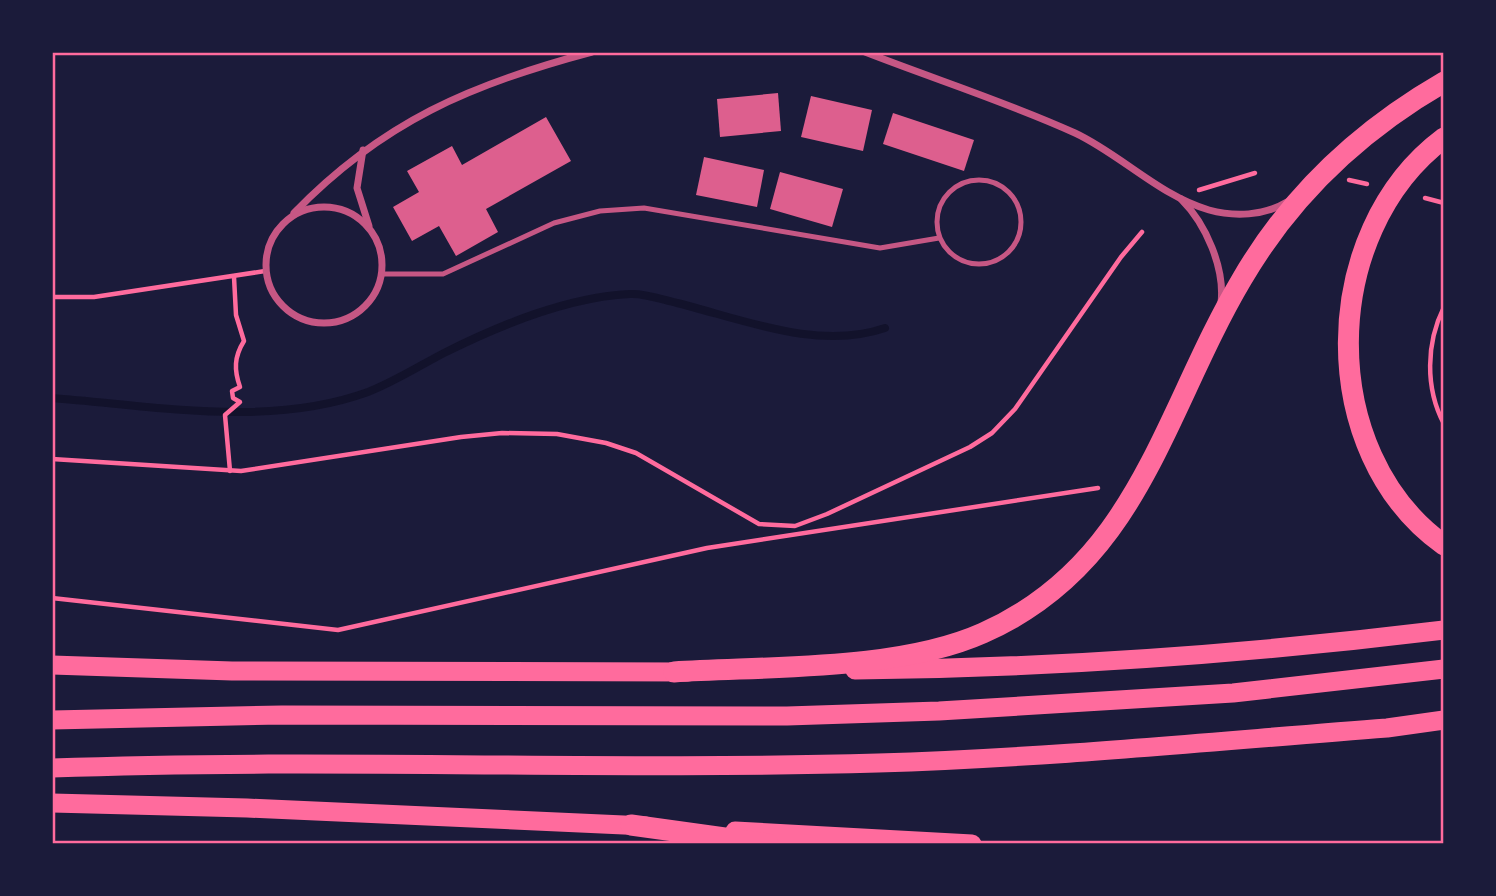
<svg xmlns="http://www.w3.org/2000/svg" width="1496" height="896" font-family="Overpass,sans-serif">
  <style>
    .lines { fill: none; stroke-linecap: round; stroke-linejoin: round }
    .stream { stroke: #12122b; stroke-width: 8 }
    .building { fill: #dd5f8e }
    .path { stroke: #ff6b9d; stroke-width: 4.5 }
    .service { stroke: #c65784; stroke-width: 5 }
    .minor { stroke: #c65784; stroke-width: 7 }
    .trunk { stroke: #ff6b9d; stroke-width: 19 }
    .motorway { stroke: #ff6b9d; stroke-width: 21 }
    .neatline { fill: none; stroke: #ff6b9d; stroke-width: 2.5 }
  </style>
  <rect width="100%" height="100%" fill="#1b1b3a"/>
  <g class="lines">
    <!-- stream -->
    <path class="stream" d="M52,398C156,406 269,428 368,392C394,382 419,366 444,353C500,325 567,297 630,294C645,293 663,300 677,303C742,319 818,351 885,328"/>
  </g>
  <!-- building -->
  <g class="building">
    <path d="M778,93L781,131L720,137L717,99Z"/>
    <path d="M811,96L872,110L863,151L801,137Z"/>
    <path d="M893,113L974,140L964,171L883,144Z"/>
    <path d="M546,117L571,161L486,209L498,232L456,256L439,226L412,241L393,207L419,192L407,171L452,146L462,165Z"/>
    <path d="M704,157L764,170L757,207L696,195Z"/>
    <path d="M780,172L843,189L832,227L770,209Z"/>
  </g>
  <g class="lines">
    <!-- path -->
    <g class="path">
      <path d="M1349,180L1367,184"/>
      <path d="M1199,190L1255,173"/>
      <path d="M1425,198L1444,203"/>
      <path d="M52,297H94L265,271"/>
      <path d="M1444,307C1426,343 1425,388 1444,424"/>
      <path d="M52,459L241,471L461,437L502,433L557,434L606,443L636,453L759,524L795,526L827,514L970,447L992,433L1015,409L1121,257L1142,232"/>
      <path d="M230,471L225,415L240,402L233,398L232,391L240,387C234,370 234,357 244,341L236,315L234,277"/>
      <path d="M52,598L338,630L707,548L1098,488"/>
    </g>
    <!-- service -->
    <g class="service">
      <circle cx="979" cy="222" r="42"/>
      <path d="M383,274H443L554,223L600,211L644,208L880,248L939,238"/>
    </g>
    <!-- minor -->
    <g class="minor">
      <path d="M865,52C934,79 1007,102 1075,133C1120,154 1160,196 1209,210C1234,217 1264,216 1287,202"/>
      <path d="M363,150L357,188L369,226"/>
      <path d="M1181,199C1206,224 1225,268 1221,303"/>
      <circle cx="324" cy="265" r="58"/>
      <path d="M294,213C382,122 471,84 592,52"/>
    </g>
    <!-- trunk -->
    <g class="trunk">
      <path d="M52,665L232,671L688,672"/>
      <path d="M855,670C1052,668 1248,654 1444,630"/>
      <path d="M52,720L282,715L787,716L939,711L1233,693L1444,669"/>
      <path d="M52,768C328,758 603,771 878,763C1048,758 1217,741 1387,728L1444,720"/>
      <path d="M52,803L247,808L646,826"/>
      <path d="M735,831L972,844"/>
    </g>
    <!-- motorway -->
    <g class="motorway">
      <path d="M1444,138C1318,232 1315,453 1444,545"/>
      <path d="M674,672C767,666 898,671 983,633C1139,564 1163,412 1242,279C1291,195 1359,131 1444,82"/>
      <path d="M631,825L768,844"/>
    </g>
  </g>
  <!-- border -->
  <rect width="1496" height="896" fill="none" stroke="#1b1b3a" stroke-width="108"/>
  <rect x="54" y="54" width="1388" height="788" class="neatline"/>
</svg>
